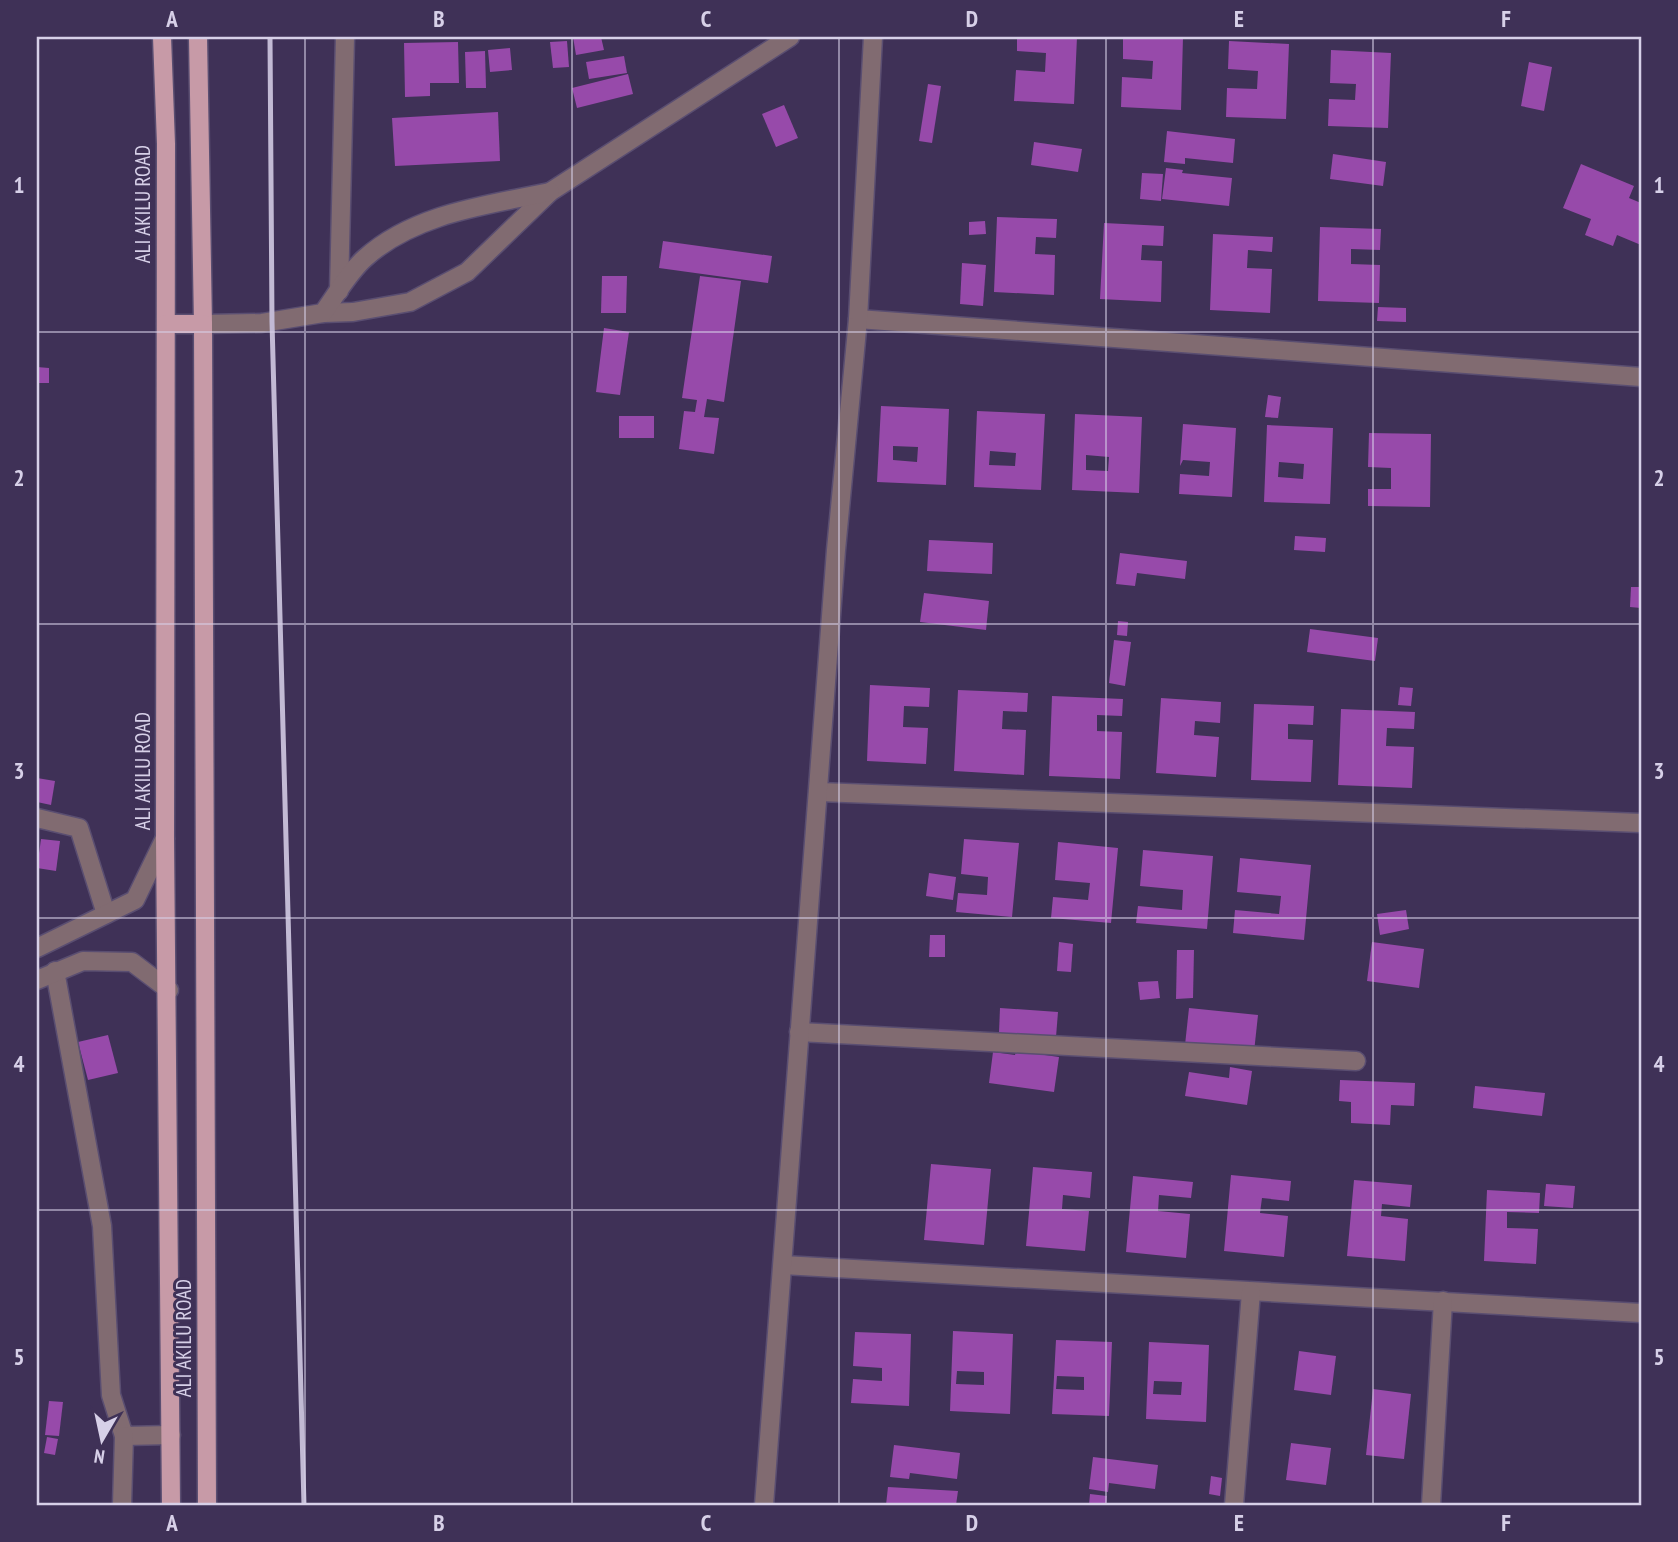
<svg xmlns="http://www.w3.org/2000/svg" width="1678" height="1542" font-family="'PT Sans Narrow',sans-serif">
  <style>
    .building { fill: #974aaa; fill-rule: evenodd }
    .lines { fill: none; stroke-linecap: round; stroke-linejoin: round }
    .minor-casing { stroke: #5a4e71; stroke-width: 21 }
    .major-casing { stroke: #5a4e71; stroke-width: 21 }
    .minor { stroke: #816b71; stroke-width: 18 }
    .major { stroke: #c79aa7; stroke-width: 18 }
    .rail { stroke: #c2bad4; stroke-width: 5 }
    .grid { fill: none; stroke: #d7d0e8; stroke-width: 2; stroke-opacity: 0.55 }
    .labels { text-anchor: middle; stroke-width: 6; stroke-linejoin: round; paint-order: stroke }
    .street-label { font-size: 21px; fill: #d7d0e8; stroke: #3f3157 }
    .neatline { fill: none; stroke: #d7d0e8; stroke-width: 2.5 }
    .grid-label { font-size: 23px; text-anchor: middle; font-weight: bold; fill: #d7d0e8 }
  </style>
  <rect width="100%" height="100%" fill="#3f3157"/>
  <!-- building -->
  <g class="building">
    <path d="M573,37H601L604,50L576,55Z"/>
    <path d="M1017,37H1077L1074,104L1014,101L1016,70L1045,72L1046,53L1017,51Z"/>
    <path d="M1123,37H1183L1181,110L1121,107L1122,77L1152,79L1153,61L1123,59Z"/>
    <path d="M567,41L569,67L553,68L550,42Z"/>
    <path d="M1229,41L1289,44L1286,119L1226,117L1227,88L1257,89L1258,71L1228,69Z"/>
    <path d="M458,42L459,83H430V96L405,97L404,43Z"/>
    <path d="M510,48L512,70L490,72L488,50Z"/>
    <path d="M1331,50L1391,53L1388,128L1328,126L1329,99L1355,100L1356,84L1330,83Z"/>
    <path d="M485,51L486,88H466L465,52Z"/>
    <path d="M624,56L627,73L589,79L586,62Z"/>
    <path d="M1529,62L1552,67L1544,111L1521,106Z"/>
    <path d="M628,74L633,94L577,108L572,88Z"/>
    <path d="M928,84L941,86L932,143L919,141Z"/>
    <path d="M784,105L798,138L776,147L762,114Z"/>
    <path d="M498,112L500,161L395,166L392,118Z"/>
    <path d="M1167,131L1235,139L1233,163L1185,158V164L1164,162Z"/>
    <path d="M1034,142L1082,149L1078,172L1031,165Z"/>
    <path d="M1333,154L1386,162L1383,186L1330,179Z"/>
    <path d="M1581,164L1634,186L1629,198L1641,203V245L1617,235L1613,246L1585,235L1591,219L1563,208Z"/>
    <path d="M1166,168L1183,170L1182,173L1232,178L1229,206L1162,199Z"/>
    <path d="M1142,173L1163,174L1161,201L1140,199Z"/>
    <path d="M997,217L1057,219L1056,238L1036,237L1035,254L1055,255L1054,295L994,292Z"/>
    <path d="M985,221L986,234L969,235V222Z"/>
    <path d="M1104,223L1164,226L1163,246L1142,245L1141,260L1162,261L1161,302L1100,299Z"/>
    <path d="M1320,227L1381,229L1380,250L1351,249V264L1380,265L1379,303L1318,301Z"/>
    <path d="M1213,234L1273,237L1272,252L1248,250L1247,268L1272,269L1270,313L1210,310Z"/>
    <path d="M663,241L772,256L768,283L659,268Z"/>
    <path d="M962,263L986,265L983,306L960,304Z"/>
    <path d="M602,276H627L626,313H601Z"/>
    <path d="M700,276L741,281L724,402L707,399L704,417L719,418L714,454L679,449L684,411L695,412L697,400L682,398Z"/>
    <path d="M1378,307L1406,308V322L1377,321Z"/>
    <path d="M604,328L629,332L620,395L596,392Z"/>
    <path d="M37,367L49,368V383H37Z"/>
    <path d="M1268,395L1281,397L1278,418L1265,417Z"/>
    <path d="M881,406L949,409L946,485L877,482ZM893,446L918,447L917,462L893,460Z"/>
    <path d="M977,411L1045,414L1041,490L974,487ZM990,451L1016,453L1015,466L989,465Z"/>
    <path d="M1075,414L1142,417L1139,493L1072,490ZM1086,455L1109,457L1108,471L1086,470Z"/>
    <rect x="619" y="416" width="35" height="22"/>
    <path d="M1183,424L1236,428L1232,497L1179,494L1180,474L1209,476L1210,462L1183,460L1180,466Z"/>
    <path d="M1267,425L1333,428L1330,504L1264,502ZM1279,462L1304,464L1303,479L1278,477Z"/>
    <path d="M1369,433L1431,434L1430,507L1368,506V489H1391V468L1368,467Z"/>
    <path d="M1295,536L1326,538L1325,552L1294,550Z"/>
    <path d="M929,540L993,543L992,574L927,571Z"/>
    <path d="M1120,553L1187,561L1185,579L1137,573L1135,586L1116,584Z"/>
    <path d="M1631,587H1641V608L1630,607Z"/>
    <path d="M924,593L989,601L986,630L920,622Z"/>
    <path d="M1118,621L1128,622L1127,636L1117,635Z"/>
    <path d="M1310,629L1378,638L1375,661L1307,652Z"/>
    <path d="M1114,640L1131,642L1125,686L1109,683Z"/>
    <path d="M870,685L930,688L929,707L904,706L903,727L928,728L926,764L867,761Z"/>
    <path d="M1400,687L1413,688L1411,706L1398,705Z"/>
    <path d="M958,690L1028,693L1027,712L1003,711L1002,729L1026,730L1024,775L954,771Z"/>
    <path d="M1052,696L1123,699L1122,716L1097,715V731L1122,732L1120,779L1049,776Z"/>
    <path d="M1161,698L1221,702L1220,723L1195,721L1194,735L1219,737L1216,777L1156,773Z"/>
    <path d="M1254,704L1314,706L1313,725L1288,724V739L1313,740L1311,782L1251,780Z"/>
    <path d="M1341,709L1415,712L1414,729L1387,728L1386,746L1414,747L1412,788L1338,785Z"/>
    <path d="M37,778L55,781L51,805L37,802Z"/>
    <path d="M41,839L60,841L56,871L37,868Z"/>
    <path d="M964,839L1019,843L1012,917L956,912L958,893L987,895L988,877L961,874Z"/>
    <path d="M1058,842L1118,848L1111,923L1051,918L1053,897L1088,900L1090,883L1055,880Z"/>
    <path d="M1143,850L1213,856L1207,929L1136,923L1138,906L1182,910L1183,890L1140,886Z"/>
    <path d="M1240,858L1311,865L1304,940L1233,933L1235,910L1279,914L1281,896L1237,892Z"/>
    <path d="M929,873L956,877L953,900L926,896Z"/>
    <path d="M1406,910L1409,929L1380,935L1377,914Z"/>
    <path d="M930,935H945V957H929Z"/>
    <path d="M1059,942L1073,944L1071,972L1057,971Z"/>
    <path d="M1372,942L1424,949L1419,988L1367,981Z"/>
    <path d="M1177,950H1194L1193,998L1176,999Z"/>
    <path d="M1158,981L1160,998L1140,1000L1138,982Z"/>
    <path d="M1000,1008L1058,1012L1056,1037L999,1033Z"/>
    <path d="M1189,1008L1258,1015L1254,1052L1185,1045Z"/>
    <path d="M108,1035L118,1073L88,1080L78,1042Z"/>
    <path d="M1016,1051L1059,1057L1054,1092L989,1083L993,1052L1015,1055Z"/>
    <path d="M1230,1067L1252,1071L1247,1105L1185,1096L1189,1072L1229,1078Z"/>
    <path d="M1340,1080L1415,1083L1414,1106L1391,1105L1390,1125L1351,1123V1102L1339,1101Z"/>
    <path d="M1475,1086L1545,1093L1542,1116L1473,1108Z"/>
    <path d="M931,1164L991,1169L984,1245L924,1240Z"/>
    <path d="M1033,1167L1092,1172L1090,1198L1063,1195L1062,1209L1089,1211L1085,1251L1026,1246Z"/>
    <path d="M1231,1175L1291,1181L1289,1201L1262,1198L1260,1213L1288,1216L1284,1257L1224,1251Z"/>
    <path d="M1133,1176L1193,1182L1191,1198L1159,1195L1158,1211L1190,1214L1186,1258L1126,1252Z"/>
    <path d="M1354,1180L1412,1185L1410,1207L1382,1204L1381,1216L1408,1219L1405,1261L1347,1256Z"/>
    <path d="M1546,1184L1575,1186L1573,1208L1544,1206Z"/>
    <path d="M1487,1190L1540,1193L1539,1213L1507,1212V1228L1538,1229L1536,1264L1484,1261Z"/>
    <path d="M953,1331L1013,1334L1010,1414L950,1411ZM957,1371L984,1372V1385L956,1384Z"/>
    <path d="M855,1332L911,1334L909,1406L851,1403L853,1379L882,1381V1368L853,1366Z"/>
    <path d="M1056,1340L1112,1342L1109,1416L1052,1414ZM1057,1376L1084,1377V1390L1056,1389Z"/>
    <path d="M1149,1342L1209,1345L1206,1422L1146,1419ZM1154,1381L1182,1382L1181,1395L1153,1394Z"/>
    <path d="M1299,1351L1336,1356L1331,1395L1294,1390Z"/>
    <path d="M1373,1389L1411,1394L1404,1459L1366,1455Z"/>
    <path d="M49,1401L63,1402L59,1436L45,1435Z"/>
    <path d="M47,1437L58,1439L55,1455L44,1453Z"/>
    <path d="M1291,1443L1331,1448L1326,1485L1286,1480Z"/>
    <path d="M894,1445L960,1453L957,1479L910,1473L909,1479L890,1477Z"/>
    <path d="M1093,1457L1158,1465L1155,1489L1109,1483L1108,1492L1089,1489Z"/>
    <path d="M1211,1476L1222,1478L1220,1496L1209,1494Z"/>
    <path d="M888,1487L958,1491L956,1505H886Z"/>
    <path d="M1090,1494L1107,1496L1106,1505H1089Z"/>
  </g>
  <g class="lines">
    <defs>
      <g id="minor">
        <path d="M339,291L345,37"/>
        <path d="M323,313L353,312L410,302L467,272L550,192L790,37"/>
        <path d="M858,319L1641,377"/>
        <path d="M203,324L262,323L323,313C336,295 349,272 365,258C415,213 488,205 550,192"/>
        <path d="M819,792L1641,823"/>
        <path d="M37,818L79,828L106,914"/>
        <path d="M37,948L135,900L165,838"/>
        <path d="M55,971L102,1226L111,1395L124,1436L171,1435"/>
        <path d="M37,980L83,961L132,962L169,990"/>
        <path d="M799,1032L1356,1061"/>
        <path d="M783,1265L1641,1313"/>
        <path d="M122,1505L124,1436"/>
        <path d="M764,1505L836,550L858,319L873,37"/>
        <path d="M1234,1505L1251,1292"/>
        <path d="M1431,1505L1443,1301"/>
      </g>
      <g id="major">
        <path d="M162,37L166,144L165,838L171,1505"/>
        <path d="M198,37L203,324L207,1505"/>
        <path d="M166,324H203"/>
      </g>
    </defs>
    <!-- minor casing -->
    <use href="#minor" class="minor-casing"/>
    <!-- major casing -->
    <use href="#major" class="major-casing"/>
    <!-- minor -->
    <use href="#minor" class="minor"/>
    <!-- major -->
    <use href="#major" class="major"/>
    <!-- rail -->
    <path class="rail" d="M270,37L272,322L304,1505"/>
  </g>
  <!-- grid -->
  <path class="grid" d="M305,37V1505M572,37V1505M839,37V1505M1106,37V1505M1373,37V1505M37,332H1641M37,624H1641M37,918H1641M37,1210H1641"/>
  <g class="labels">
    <!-- street labels -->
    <g class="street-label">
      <text transform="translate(143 204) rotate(-90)" y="7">ALI AKILU ROAD</text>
      <text transform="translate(143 771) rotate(-90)" y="7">ALI AKILU ROAD</text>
      <text transform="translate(184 1338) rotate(-90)" y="7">ALI AKILU ROAD</text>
    </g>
  </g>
  <!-- border -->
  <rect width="1678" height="1542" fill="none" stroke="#3f3157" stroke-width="77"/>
  <!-- north arrow -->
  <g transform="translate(102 1440) rotate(189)" stroke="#3f3157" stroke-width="5" paint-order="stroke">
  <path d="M0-5L12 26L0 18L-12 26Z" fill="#d7d0e8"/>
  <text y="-10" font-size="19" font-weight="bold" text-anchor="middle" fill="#d7d0e8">N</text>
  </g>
  <rect x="38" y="38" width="1602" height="1466" class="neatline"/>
  <g class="grid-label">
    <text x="172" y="27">A</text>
    <text x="439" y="27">B</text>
    <text x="706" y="27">C</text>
    <text x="972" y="27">D</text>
    <text x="1239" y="27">E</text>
    <text x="1506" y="27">F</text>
    <text x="19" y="193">1</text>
    <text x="1659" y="193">1</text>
    <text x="19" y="486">2</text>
    <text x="1659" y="486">2</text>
    <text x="19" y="779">3</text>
    <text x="1659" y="779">3</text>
    <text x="19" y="1072">4</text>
    <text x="1659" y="1072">4</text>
    <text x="19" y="1365">5</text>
    <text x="1659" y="1365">5</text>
    <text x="172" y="1531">A</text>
    <text x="439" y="1531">B</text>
    <text x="706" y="1531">C</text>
    <text x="972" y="1531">D</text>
    <text x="1239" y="1531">E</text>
    <text x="1506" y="1531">F</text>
  </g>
</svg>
